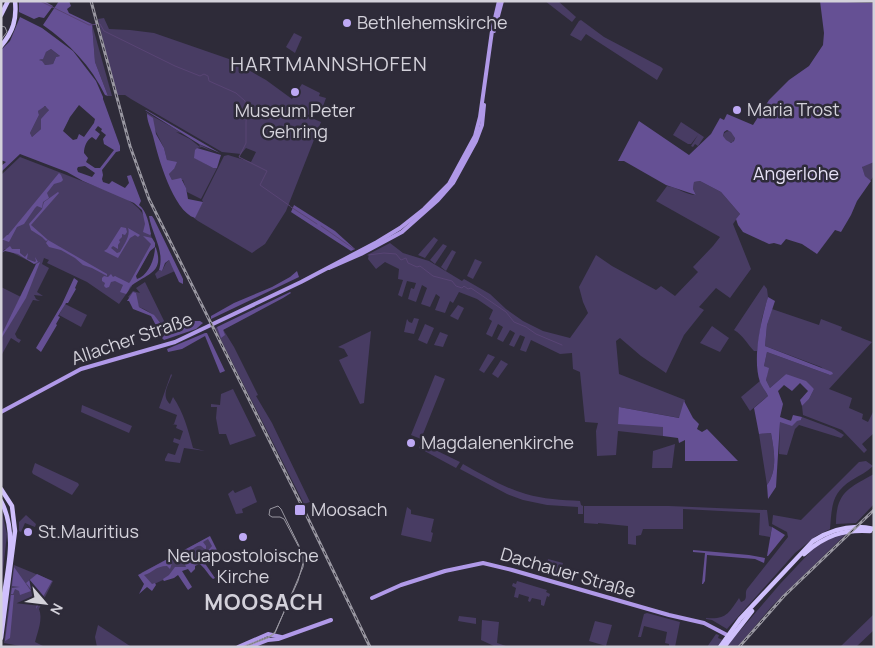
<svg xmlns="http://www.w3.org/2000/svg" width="875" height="648" font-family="Manrope,sans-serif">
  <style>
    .green { fill: #483c63 }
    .forest { fill: #655094; fill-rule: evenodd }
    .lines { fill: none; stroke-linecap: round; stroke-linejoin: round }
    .stream { stroke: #584474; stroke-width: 1 }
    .secondary { stroke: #b099e8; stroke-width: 4 }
    .primary { stroke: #d0c0fd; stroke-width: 4.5 }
    .tram { stroke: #9997a1; stroke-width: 1 }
    .rail-casing { stroke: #9997a1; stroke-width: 3 }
    .rail { stroke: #2e2b39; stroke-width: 1; stroke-dasharray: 4; stroke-linecap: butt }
    .poi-dot { fill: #bea9f5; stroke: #2e2b39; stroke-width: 2 }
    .labels { text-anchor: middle; stroke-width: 5; stroke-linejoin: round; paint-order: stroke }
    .poi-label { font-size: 18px; fill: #d3d1da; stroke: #2e2b39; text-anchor: start }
    .park-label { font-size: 18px; fill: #e6e1f5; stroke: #2e2b39 }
    .street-label { font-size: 18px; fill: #d3d1da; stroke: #2e2b39 }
    .quarter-label { font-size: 20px; letter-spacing: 1px; fill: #d3d1da; stroke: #2e2b39 }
    .district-label { font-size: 22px; font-weight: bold; letter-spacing: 1px; fill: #d3d1da; stroke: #2e2b39 }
  </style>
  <rect width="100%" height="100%" fill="#2e2b39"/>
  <!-- green -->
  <g class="green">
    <path d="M545,1H558L576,17L572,22Z"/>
    <path d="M104,18L109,29L130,30L154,33L229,59L266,80L292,99L302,84L320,93L319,96L326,98L322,109L316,106L312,115L302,114L321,122L286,211L265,244L252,253L198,221L194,218L203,202L202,200L224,156L228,155L251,162L256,152L246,148L241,154L222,152L131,99L125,95H116L98,19Z"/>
    <path d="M581,20L604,37L661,67L663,69L657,80L586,34L581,41L570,35L579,21Z"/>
    <path d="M92,24L112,96H108L95,62Z"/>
    <path d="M294,33L302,37L295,53L286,47Z"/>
    <path d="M51,49L60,56L56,57L53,64L45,65L39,60H41L46,52Z"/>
    <path d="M43,106L49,108V110L43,118L41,129L32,137L30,133L39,115L38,111Z"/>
    <path d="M146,112C158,120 170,125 181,133L176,132L190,139L200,147L199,144L214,152L202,147L197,148L195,158L213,168H217L201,199L187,192L183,180H172L169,174L174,169L167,160L164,148Z"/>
    <path d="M681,122L704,137L698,146L695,144L693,147L691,146L698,135L691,144H688L673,135Z"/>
    <circle cx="729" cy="137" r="6"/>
    <path d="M20,157L121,196C147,210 145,219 154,244L131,284L132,286L119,304L87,282L47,263L49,260L44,258L42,264L49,268L37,292L43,296L34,295L36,299L40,301L33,300L15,334L17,338L21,340L19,343L11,338L1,356V287L21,297L37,265L5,249L1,253V175Z"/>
    <path d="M872,162H874V176L870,181L865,176L862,168L863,165Z"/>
    <path d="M700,181L721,192L740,214L733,224L751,269L730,298L716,288L699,307L704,310L684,335L666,373L641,356L620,338L616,341L619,374L685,400L680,418L619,407L664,427L663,436L618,431L616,455L597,456L596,431L598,423L585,422L580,372L573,369L572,353L560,354L531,340L526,352L520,350L525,337L520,335L514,347L509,345L515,333L510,330L503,342L497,339L503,327L498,324L492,337L486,334L492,321L489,319L493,310L477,299L459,292L453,303L450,301L445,313L435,310L440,297L436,294L430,307L421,304L427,288L422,285L416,302L408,299L411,288L414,289L416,283L407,281L402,297L398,295L403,280L398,279L399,269L385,262L376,269L368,259L369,254L390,243L403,253L429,261L462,281L464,279L490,294L506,309L523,321L543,331L570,338L588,313L583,302L579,287L596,255L612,266L656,290L661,286L675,296L698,272L693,267L713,246L720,237L656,201L667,186C677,187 686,195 696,195L693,189L694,182Z"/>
    <path d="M434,237L438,240L425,258L418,255Z"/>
    <path d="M443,244L447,246L435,264L430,260Z"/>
    <path d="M452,250L456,252L446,271L441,267Z"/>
    <path d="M475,259L482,262L473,279L467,276Z"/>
    <path d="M169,260L175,271L157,279L155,274L159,270L162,271L166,263Z"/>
    <path d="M145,282L168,329L165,330C160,320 151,311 139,307L137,302L128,297L133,291L140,293L136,288Z"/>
    <path d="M764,285L767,289L768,297L762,318L757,351H754C747,344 743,335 734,330Z"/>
    <path d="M65,304L87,315L81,327L59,315Z"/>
    <path d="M458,305L464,308L458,320L450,316Z"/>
    <path d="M772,309L819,325L821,319L842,327L841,330L872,342L829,389L852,398L849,408L863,414L862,419L868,422L874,410V433L862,444L867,450L864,453L842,430L803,415L802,406L809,399L814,389L786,374L770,388L766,380L768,368L764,366L767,352L830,375L821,367L765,346L767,325Z"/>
    <path d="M414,318L419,319L414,334L404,332L407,319L409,322L412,323Z"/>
    <path d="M425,324L434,328L427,344L418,340Z"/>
    <path d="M221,326L234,347L258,395L256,396L272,423L310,502L304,504L215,328Z"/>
    <path d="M712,326L729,338L720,352L700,343Z"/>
    <path d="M371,331L364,403L360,404L339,360L348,356L344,349L338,347Z"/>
    <path d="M440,332L448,335L443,347L434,345Z"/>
    <path d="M488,354L495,357L484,373L479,370Z"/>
    <path d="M501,360L508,364L498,378L492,374Z"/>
    <path d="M171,374L172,375C168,385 161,396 170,404L173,397C184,413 188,430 193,448L205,451L184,448L180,463L165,461V459L168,453L175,455L179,444L173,442L174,438L180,440L183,431L176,428L177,425L172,424H174L177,415L159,408Z"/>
    <path d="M435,375L445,379L421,439L411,435Z"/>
    <path d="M760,381L768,396L750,411L741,397Z"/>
    <path d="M233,389L256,436L230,445L226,434H219L216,418L217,407H211V404L220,405L221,394Z"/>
    <path d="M82,405L132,426L129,433L81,412Z"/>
    <path d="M802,417L834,429L844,435L841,438L799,425L795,429L787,455L779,454L780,421L801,420Z"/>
    <path d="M771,433C774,450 778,470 767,485L759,434Z"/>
    <path d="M421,443L460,462L456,468L419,448Z"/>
    <path d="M675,444L672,468H652L653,451Z"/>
    <path d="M866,461L873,466C867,472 860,475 852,480C831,493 832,507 830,529L816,536L795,553L727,629L712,620L706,619V618C726,620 729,613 739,598L741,602C749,600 744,594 747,589L788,537L787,532L772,524L773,515L801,520L859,462Z"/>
    <path d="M35,463L78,483L79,485L72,495L33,474L32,472Z"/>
    <path d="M463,464C483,475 504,488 526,494C543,499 562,500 580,501L581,505L583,506V514H578V507L547,505L523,500L507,494L460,469Z"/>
    <path d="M874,474V504L856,523L836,524C836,492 849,488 874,474Z"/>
    <path d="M251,486L257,502L242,509L243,513L236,514L228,494L233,490L235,493Z"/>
    <path d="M584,506H669L767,510L769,526L772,527L770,537L759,535L760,513L683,509V529H643L641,535L636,536V545L628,544V526L598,523V524L584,523Z"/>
    <path d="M407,507L411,510V514L434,519L431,532L433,533L431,542L401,535Z"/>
    <path d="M1,508L7,534L2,579H1Z"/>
    <path d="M26,515L36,524L35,527L25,523L21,532L19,531V522Z"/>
    <path d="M846,534L772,606L740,644L744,647H726L780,584L813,549L827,540Z"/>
    <path d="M209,537L218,553L208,558L206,557L164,581L163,580L152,585L141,573Z"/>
    <path d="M548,559L563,563L559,575L542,570L543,565L546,566Z"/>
    <path d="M14,565L53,581L39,609C43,619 38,631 35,642L45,647H25L4,643Z"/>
    <path d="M517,581L547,590L546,592L550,594L549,597L547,596L544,606L541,605V600L532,598L530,602L528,601L529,597L519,594L518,598L514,597L516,588L512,586L513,583L516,584Z"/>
    <path d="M647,613L680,622L675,647H669V644L665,643L667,632L644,626L641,637H638L644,614Z"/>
    <path d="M874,614V630L856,647H840Z"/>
    <path d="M459,616L476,618V624L458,621Z"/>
    <path d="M482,620L499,622L497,643L509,647H496L481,640Z"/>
    <path d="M595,621L612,625L606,646L589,641Z"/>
    <path d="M98,625L130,646L97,647L95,637Z"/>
    <path d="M716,634L719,635L718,638L723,640L718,647H707Z"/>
  </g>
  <!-- forest -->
  <g class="forest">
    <path d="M19,1H44L53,6L44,18L39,17L34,19L19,12Z"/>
    <path d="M59,1H69L71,6L67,9L69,13L92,24L95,62L108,96L105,95C91,66 69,43 43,25Z"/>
    <path d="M820,1L873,3L874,1V162L862,167L865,176L871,181L857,201L851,215L841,232L835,230L817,254L802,244L786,239L781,245L774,243L769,244L743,232L738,225L736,219L740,214L721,192L700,181L694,182L693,189L696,195L666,185L624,161H618L639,121L689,155L711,134L720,118L724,120L727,114L753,125L769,100L789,80L809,66L823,45L824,33ZM727,130L731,132L735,138L734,141L731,143L726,140L723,136L724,132Z"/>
    <path d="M20,17L42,28L73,51L96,81L103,97V99L120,146V151L116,152L102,170L103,175L102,179L103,182L109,184L112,181L125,188L129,183L127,176L131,175L141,201L139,205C147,211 149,224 151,234L150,235L143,232L145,224L142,210L134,203L83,181L67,172L20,154L1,172V166L6,162L1,160V50L10,41ZM51,49L60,56L56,57L53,64L45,65L42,61L39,60L43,59L46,52ZM79,105L95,119L94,123L84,137L79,134L77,139L73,140L63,131L70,117ZM45,106L49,110L41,119V129L32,137L30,133L39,115L38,111ZM98,126L102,129L101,131L106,135L103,139L104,144L114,150L100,168H95L86,162L88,158L84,153C84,146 87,140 92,137L96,140L100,134L95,130ZM85,166L95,173L92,177L78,172L77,169L78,167Z"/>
    <path d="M145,110H146L220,153L199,144Z"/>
    <path d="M147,114L153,118L156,134L164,148L167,160L177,162L174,169L169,174L172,180L181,178L186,188L188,199L203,202L195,218C173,211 158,157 153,136C151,129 147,121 147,114Z"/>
    <path d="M197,148L221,155L217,168H213L194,158L195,150Z"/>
    <path d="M59,173L61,175L63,180L61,182L54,184L47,193L49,198L43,202L42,208L37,206L35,208L24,224L17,227L9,242L1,239H3L7,235H8Z"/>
    <path d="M58,192L59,193L31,225L48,240L107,274V276L92,268L83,265L75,258L61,250L49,247L46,243L48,240L46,241L42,237L31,230L29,224L42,209L44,202Z"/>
    <path d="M294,205L335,231L355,249L351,251L291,212Z"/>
    <path d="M149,216H152L154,219L183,279V284L179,282L169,260L165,263L162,271L159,270C165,250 152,235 149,216Z"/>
    <path d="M121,227L126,228L127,232L125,235L122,234V237L119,240L120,242L118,245V249L113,246L111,248L117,253L120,252C123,246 131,236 128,228L140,235L138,237L135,235L130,238L118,258L104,251L107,249Z"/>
    <path d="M143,236L152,238L155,243V247L156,248C165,274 145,274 130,287C129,289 128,292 126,294L120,292L123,285L115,281L111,282L109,287L106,288L104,286L105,283L102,281V278L104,276L108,277L111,274L113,277L115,276L129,283L130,282L151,244ZM155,247C155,258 149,275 137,279L136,276L150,251Z"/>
    <path d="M10,246L12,249H20V253L25,257L28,253L27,259L35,262L36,261L35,257L38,262L34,264L18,254L5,251L1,253Z"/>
    <path d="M40,262L26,298L1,339V336L36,264Z"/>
    <path d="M297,271L299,277L211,319V316L234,303L272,287L290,277Z"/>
    <path d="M74,278L78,281L75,288L76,289L68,303H66L58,316L60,317L56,324L57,325L41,352L36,348L62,304Z"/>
    <path d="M133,292L136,293L139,307L154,315L167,331L170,332L191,321H200L203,323L196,329L164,340L162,338L165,334L161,335L151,316L133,309L129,301H127Z"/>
    <path d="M290,292L291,293L283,298L223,330L225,335L221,338L217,327Z"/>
    <path d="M768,297L775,301L767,325L765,346L832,372L833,374L830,375L767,352L764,366L769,368L766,380L770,388L786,374L806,381L814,389L809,399L802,406L800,400L808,391L800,383L792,391L784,385L778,391L783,404L780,417L791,421L793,415L802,417L801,420L797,421L792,426L780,422L776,487L768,499L767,485C778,470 774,450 771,433L759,434L754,408L768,396C766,391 762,387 760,382C752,359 761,320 768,297Z"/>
    <path d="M205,333H207L225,371L220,373L205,336L182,349L168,352L167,349Z"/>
    <path d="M684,401L693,418L699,424L697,429L702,432L707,429L738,461H685V440L679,443L678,438L663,436V427L618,424L619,407L679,418Z"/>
    <path d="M772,527L785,535L768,556H767Z"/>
    <path d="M210,536L218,552L210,558L207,556L204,562L215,578L213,579C207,574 205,567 199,564L195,566V569L191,573L188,569L182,571L192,587L188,590L178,575L174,578L164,581L163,579L169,575L175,567H186L184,561L186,558L188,559V562L192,564L198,556L201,560L203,558V552L206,553L212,546L208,539L203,542L206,546V549C204,549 203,547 201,546C197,544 190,551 189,554L181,557H174L170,569L167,566C155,566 153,573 144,575L152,584L155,583L156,585L152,591L147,587L139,594L144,584L138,575Z"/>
    <path d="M693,550L749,555L765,558L764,563L755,559L707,555L705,581L703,584H702L705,553L693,552Z"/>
    <path d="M14,567L31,591L20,595L19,591L15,589L13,594H11L12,588L20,587L12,586Z"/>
    <path d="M37,574L52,581L36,609L38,598L26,583Z"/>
    <path d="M11,595H14L10,638L5,641Z"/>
  </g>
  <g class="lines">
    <!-- stream -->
    <g class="stream">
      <path d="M40,1L89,25L100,24L104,31L175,66L200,76L204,74L208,76L209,81L236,93L245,101L247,111L246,122V143L239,157L267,171L260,185L290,206"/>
      <path d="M291,207L317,224"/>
      <path d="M321,226L354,249"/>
      <path d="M368,255L384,253L396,254L401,260L406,258L408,263L417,267L420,266L433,276L452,281L456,286L462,288L464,286L468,289L471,288L506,312L514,322L526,327L536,334L562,345"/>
    </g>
    <!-- secondary -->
    <g class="secondary">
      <path d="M494,31L502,1"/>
      <path d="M329,268L361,254L402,232L438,200L453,183L476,141L482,125L484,105"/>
      <path d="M1,412L81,369L175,342L301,282L377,242L400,228L424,209L449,184L475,136L480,117L492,31L499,1"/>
      <path d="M372,598L401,585L445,571L483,563L512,570L669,615L704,623L729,636"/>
      <path d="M238,647L268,634L281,637"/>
      <path d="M250,647L268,640L278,639L331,620"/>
    </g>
    <!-- primary -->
    <g class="primary">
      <path d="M1,15L8,1"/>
      <path d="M1,46C13,32 17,19 15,1"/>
      <path d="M1,489L12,506L15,531L1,638"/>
      <path d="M1,501C19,535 6,577 1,613"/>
      <path d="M804,554C824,536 844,529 870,531"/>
      <path d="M720,647L740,619L813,541C832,529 852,524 874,529"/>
      <path d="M724,647L752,611"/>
    </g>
    <!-- tram -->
    <g class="tram">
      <path d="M1,26L5,27L7,32L1,40"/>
      <path d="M242,647L270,636L275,632L298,581L303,563L302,553L284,519L280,517H272L269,515L270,509L278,506L281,509L302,552L304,559L303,567L275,633L270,637L245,647"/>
    </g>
    <defs>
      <g id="rail">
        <path d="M91,1L130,146L149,199L303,508L370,647"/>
        <path d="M739,647L784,596L874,510"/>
      </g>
    </defs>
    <!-- rail casing -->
    <use href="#rail" class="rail-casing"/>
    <!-- rail -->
    <use href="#rail" class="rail"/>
  </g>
  <!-- markers -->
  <g class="poi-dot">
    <circle cx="347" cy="23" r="5"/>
    <circle cx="295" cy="92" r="5"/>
    <circle cx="737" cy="110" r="5"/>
    <circle cx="411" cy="443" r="5"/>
    <rect x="294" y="504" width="12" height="12" rx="2.5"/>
    <circle cx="28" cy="532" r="5"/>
    <circle cx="243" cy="537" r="5"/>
  </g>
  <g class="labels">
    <!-- poi labels -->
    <g class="poi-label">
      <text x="357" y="29">Bethlehemskirche</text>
      <text x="747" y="116">Maria Trost</text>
      <text x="295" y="117" text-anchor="middle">Museum Peter<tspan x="295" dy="21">Gehring</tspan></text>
      <text x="421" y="449">Magdalenenkirche</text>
      <text x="311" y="516">Moosach</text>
      <text x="38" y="538">St.Mauritius</text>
      <text x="243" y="562" text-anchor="middle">Neuapostoloische<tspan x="243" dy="21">Kirche</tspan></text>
    </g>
    <!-- park labels -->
    <g class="park-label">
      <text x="796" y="180">Angerlohe</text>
    </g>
    <!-- street labels -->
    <g class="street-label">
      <text transform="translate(132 339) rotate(-19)" y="6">Allacher Straße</text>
      <text transform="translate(568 573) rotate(16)" y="6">Dachauer Straße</text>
    </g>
    <!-- quarter labels -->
    <g class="quarter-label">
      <text x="329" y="71">HARTMANNSHOFEN</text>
    </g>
    <!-- district labels -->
    <g class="district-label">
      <text x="264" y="610">MOOSACH</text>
    </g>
  </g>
  <!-- border -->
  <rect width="875" height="648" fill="none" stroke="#d3d1da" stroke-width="5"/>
  <!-- north arrow -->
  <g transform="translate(45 603) rotate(118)" stroke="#2e2b39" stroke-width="4" paint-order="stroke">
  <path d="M0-4L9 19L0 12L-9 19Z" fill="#d3d1da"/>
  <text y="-8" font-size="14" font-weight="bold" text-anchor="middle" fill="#d3d1da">N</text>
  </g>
</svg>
